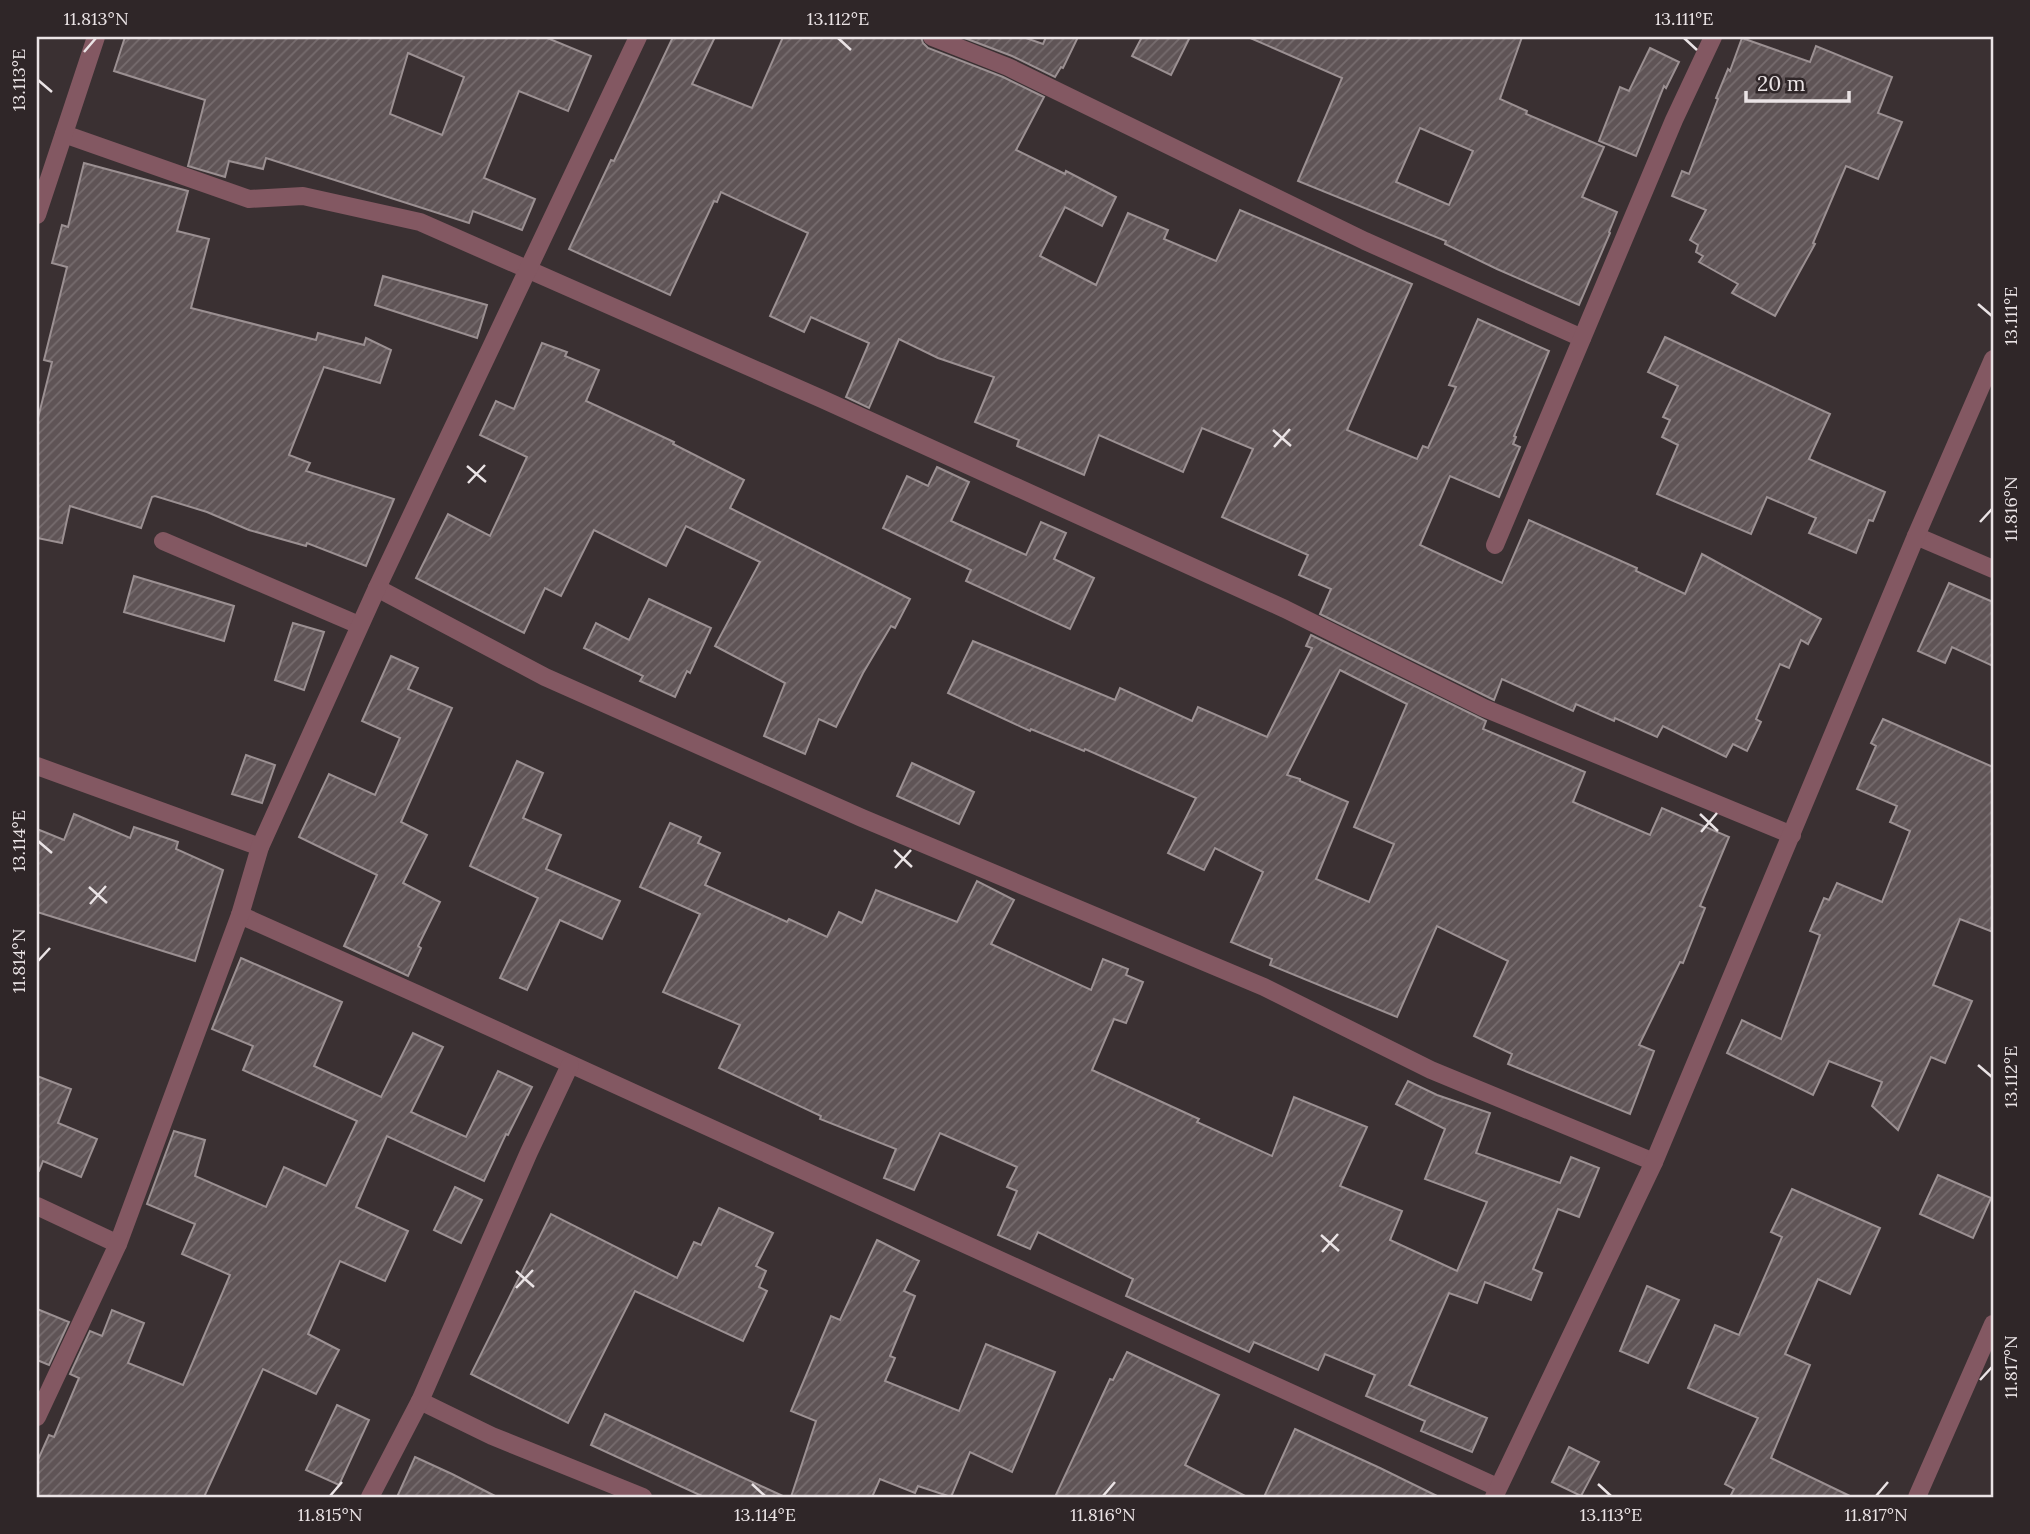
<svg xmlns="http://www.w3.org/2000/svg" width="2030" height="1534" font-family="Lora,serif">
  <style>
    .building { fill: url(#building-hatch); stroke: #9b9092; stroke-width: 2; fill-rule: evenodd }
    .lines { fill: none; stroke-linecap: round; stroke-linejoin: round }
    .minor { stroke: #835862; stroke-width: 18 }
    .tertiary { stroke: #835862; stroke-width: 18 }
    .ticks { fill: none; stroke: #eae3e5; stroke-width: 2.5 }
    .neatline { fill: none; stroke: #eae3e5; stroke-width: 2.5 }
    .ticks-label { font-size: 18px; text-anchor: middle; fill: #eae3e5 }
  </style>
  <defs>
    <pattern id="building-hatch" width="6" height="6" patternUnits="userSpaceOnUse" patternTransform="scale(1.75)"><rect width="6" height="6" fill="#5f5456"/><path d="M-1 1l2-2M0 6l6-6M5 7l2-2" fill="none" stroke="#766c6e"/></pattern>
  </defs>
  <rect width="100%" height="100%" fill="#3a3032"/>
  <!-- building -->
  <g class="building">
    <path d="M125,37H545L591,56L568,111L519,91L484,178L535,199L522,230L473,211L469,223L266,158L263,169L229,161L225,177L188,166L205,100L114,71ZM408,53L464,77L442,135L390,114Z"/>
    <path d="M673,37H715L692,84L752,108L783,37H921L923,43L928,48L1003,77L1044,97L1016,150L1065,174L1066,171L1116,197L1102,226L1065,207L1040,256L1096,285L1128,213L1168,230L1164,239L1216,261L1240,210L1412,284L1347,430L1417,459L1423,446L1428,448L1456,387L1449,385L1478,319L1549,351L1514,436L1516,437L1513,444L1520,447L1499,497L1450,476L1420,545L1502,583L1529,520L1637,568L1636,571L1685,594L1702,554L1821,619L1808,644L1801,640L1789,668L1780,664L1756,719L1761,722L1747,751L1733,744L1726,757L1663,726L1657,737L1615,718L1614,721L1576,704L1573,711L1502,679L1494,700L1320,614L1331,589L1299,575L1308,555L1222,517L1253,449L1202,428L1183,472L1099,435L1084,475L1017,446L1019,440L975,422L994,377L938,358L899,339L869,408L846,397L869,343L811,317L804,332L770,316L808,233L721,192L717,202L714,201L670,295L569,249L611,160L614,161Z"/>
    <path d="M962,37H1023L1043,44L1046,37H1078L1063,68L1061,67L1055,77L1012,56Z"/>
    <path d="M1142,37H1190L1171,75L1132,56Z"/>
    <path d="M1248,37H1522L1500,99L1527,111L1526,114L1604,147L1582,197L1617,212L1609,232L1610,233L1579,305L1497,269L1445,244L1446,241L1298,181L1342,78ZM1420,128L1473,151L1449,205L1396,182Z"/>
    <path d="M1742,38L1810,62L1816,46L1892,77L1878,113L1902,122L1878,179L1846,166L1813,243L1815,244L1775,316L1732,293L1738,284L1699,262L1703,256L1696,252L1698,245L1690,240L1706,210L1672,196L1682,171L1689,174L1718,99L1716,98L1728,69L1730,71Z"/>
    <path d="M1650,48L1679,62L1666,88L1664,86L1636,156L1599,141L1620,87L1629,91Z"/>
    <path d="M84,163L188,191L177,231L209,239L191,308L316,340L318,333L364,345L366,338L391,350L380,383L324,367L289,455L310,463L306,471L394,499L366,566L307,543L306,546L249,530L207,512L155,496L152,497L141,528L70,506L62,543L37,538V422L52,362L44,360L67,267L52,263L62,225L68,227Z"/>
    <path d="M383,276L487,305L477,338L375,305Z"/>
    <path d="M1665,337L1830,414L1809,459L1885,492L1873,521L1869,520L1856,553L1809,533L1816,518L1767,497L1751,534L1657,494L1678,445L1662,437L1670,420L1663,417L1678,386L1648,372Z"/>
    <path d="M542,343L567,352L565,356L599,370L586,401L674,442L673,444L744,480L730,508L910,599L895,628L891,626L863,673L836,727L819,719L805,754L764,736L785,683L715,646L760,562L686,526L666,566L594,530L561,596L545,588L524,633L416,578L448,514L490,536L527,457L480,435L496,401L514,409Z"/>
    <path d="M937,467L969,482L951,521L1026,555L1041,522L1066,533L1054,559L1094,578L1070,629L966,581L971,570L883,528L907,476L928,486Z"/>
    <path d="M134,576L234,606L224,641L124,612Z"/>
    <path d="M1949,583L1993,602V666L1952,647L1945,663L1918,651Z"/>
    <path d="M649,599L711,628L690,673L687,671L675,697L640,681L643,676L584,648L596,623L629,640Z"/>
    <path d="M293,623L324,632L304,690L275,680Z"/>
    <path d="M1311,635L1486,721L1483,729L1585,772L1573,802L1650,835L1662,808L1729,837L1700,906L1705,908L1683,963L1680,962L1639,1045L1654,1051L1630,1114L1508,1064L1512,1054L1474,1036L1508,961L1437,926L1397,1017L1270,965L1272,959L1231,942L1263,872L1215,848L1204,870L1168,853L1196,798L1085,749L1084,751L1031,729L1030,731L948,693L973,641L1115,700L1120,688L1192,721L1198,707L1267,737L1312,648L1306,646ZM1340,670L1407,704L1354,827L1394,844L1369,902L1316,879L1348,802L1300,781V779L1287,775Z"/>
    <path d="M391,656L418,668L408,689L452,708L401,822L427,835L403,883L440,902L418,946L421,948L408,976L344,946L377,875L299,837L329,774L375,795L400,738L362,721Z"/>
    <path d="M1883,719L1993,767V932L1960,919L1933,985L1972,1001L1945,1063L1931,1057L1898,1130L1872,1106L1882,1082L1829,1061L1813,1095L1727,1053L1742,1020L1781,1039L1820,935L1810,931L1824,898L1829,900L1837,883L1882,902L1910,831L1890,822L1897,806L1857,789L1876,746L1871,743Z"/>
    <path d="M246,755L275,765L262,803L232,794Z"/>
    <path d="M517,761L543,773L523,818L561,835L546,869L620,901L602,939L560,920L527,990L500,978L538,898L470,866Z"/>
    <path d="M912,763L974,792L959,824L897,796Z"/>
    <path d="M74,814L130,838L134,827L178,842L176,849L223,870L195,961L37,912V829L64,840Z"/>
    <path d="M670,823L701,837L698,843L720,853L705,885L787,922L789,919L827,937L839,912L862,923L876,890L957,922L977,881L1014,900L991,944L1091,990L1103,959L1128,969L1126,975L1143,982L1126,1023L1114,1019L1092,1070L1199,1119L1197,1122L1272,1156L1294,1097L1367,1127L1340,1186L1402,1211L1390,1240L1457,1271L1487,1202L1425,1179L1445,1129L1396,1104L1408,1081L1437,1095L1490,1113L1476,1153L1560,1183L1571,1157L1599,1168L1579,1217L1558,1209L1533,1269L1542,1273L1531,1300L1485,1282L1477,1303L1449,1293L1409,1385L1487,1418L1472,1452L1421,1431L1425,1421L1366,1396L1375,1375L1325,1354L1318,1370L1254,1342L1249,1352L1126,1296L1133,1279L1038,1232L1030,1249L998,1235L1017,1191L1007,1187L1017,1167L940,1133L914,1190L884,1178L896,1149L820,1119L821,1116L719,1068L740,1025L663,992L700,914L640,887Z"/>
    <path d="M241,958L342,1002L314,1066L381,1097L413,1033L443,1047L411,1112L466,1137L498,1071L532,1087L508,1135L506,1134L484,1181L387,1136L356,1207L408,1231L385,1281L340,1261L308,1334L339,1350L316,1394L263,1369L204,1497H37V1462L49,1435L54,1437L79,1378L70,1374L90,1331L102,1336L112,1310L144,1323L128,1363L183,1385L230,1275L182,1254L195,1224L147,1204L174,1131L205,1140L195,1176L266,1207L284,1167L326,1186L357,1121L243,1070L253,1046L212,1029Z"/>
    <path d="M37,1076L71,1089L58,1123L97,1139L81,1177L43,1161L39,1171H37Z"/>
    <path d="M1938,1175L1991,1198L1973,1238L1920,1214Z"/>
    <path d="M455,1187L482,1200L461,1243L434,1230Z"/>
    <path d="M1792,1189L1880,1228L1850,1294L1818,1279L1785,1354L1810,1365L1771,1458L1852,1497H1730L1734,1489L1725,1484L1758,1418L1688,1388L1715,1325L1739,1335L1782,1237L1771,1232Z"/>
    <path d="M719,1208L773,1233L756,1266L766,1271L759,1287L767,1291L743,1341L635,1291L568,1423L471,1374L551,1214L677,1278L694,1242L701,1245Z"/>
    <path d="M877,1240L919,1261L904,1291L915,1296L890,1356L895,1358L885,1381L959,1411L986,1344L1055,1372L1012,1472L970,1452L951,1497L918,1486L915,1493L880,1479L872,1497H791L816,1421L791,1411L831,1316L840,1320Z"/>
    <path d="M1647,1286L1679,1300L1648,1363L1620,1351Z"/>
    <path d="M37,1309L69,1322L49,1365L37,1360Z"/>
    <path d="M1127,1352L1219,1395L1185,1465L1247,1497H1055L1110,1379L1113,1380Z"/>
    <path d="M337,1405L369,1420L339,1485L306,1470Z"/>
    <path d="M605,1414L785,1497H704L591,1445Z"/>
    <path d="M1295,1429L1380,1468L1439,1497H1264Z"/>
    <path d="M1569,1447L1599,1462L1581,1496L1552,1482Z"/>
    <path d="M415,1457L452,1474L497,1497H397Z"/>
  </g>
  <g class="lines">
    <!-- minor -->
    <g class="minor">
      <path d="M932,37L1008,67L1365,241L1582,338"/>
      <path d="M64,134L249,199L303,196L420,222L822,399L1285,609L1484,708L1792,835"/>
      <path d="M37,215L96,37"/>
      <path d="M1916,536L1993,569"/>
      <path d="M163,541L359,625"/>
      <path d="M1495,545L1674,120L1713,37"/>
      <path d="M377,588L545,677L862,818L1264,987L1431,1070L1654,1162"/>
      <path d="M37,766L260,847"/>
      <path d="M240,915L417,994L1497,1487"/>
      <path d="M37,1206L118,1244"/>
      <path d="M420,1401L492,1436L643,1497"/>
      <path d="M37,1417L118,1244L240,915L260,847L377,588L638,37"/>
      <path d="M370,1497L420,1401L529,1152L570,1065"/>
      <path d="M1917,1497L1993,1324"/>
    </g>
    <!-- tertiary -->
    <path class="tertiary" d="M1494,1497L1654,1162L1916,536L1993,359"/>
  </g>
  <!-- ticks -->
  <path class="ticks" d="M838,38L851,50M1684,38L1697,50M84,52L96,38M38,80L52,92M1978,304L1992,316M1273,430L1291,446M1274,447L1290,429M467,466L486,482M468,483L485,465M1980,522L1992,509M1700,814L1718,831M1701,832L1717,813M38,841L52,853M894,850L912,867M895,868L911,850M89,887L107,903M90,904L106,886M38,961L50,948M1978,1065L1992,1077M1321,1235L1339,1251M1322,1252L1338,1234M516,1271L534,1287M516,1288L533,1270M1980,1380L1992,1367M752,1484L765,1496M1598,1484L1611,1496M330,1496L342,1482M1103,1496L1115,1482M1876,1496L1888,1482"/>
  <!-- border -->
  <rect width="2030" height="1534" fill="none" stroke="#2f2628" stroke-width="77"/>
  <!-- scale -->
  <path d="M1746 91v10h103v-10" fill="none" stroke="#eae3e5" stroke-width="3.5"/>
  <text x="1757" y="91" font-size="21" fill="#eae3e5" stroke="#2f2628" stroke-width="5" paint-order="stroke">20 m</text>
  <rect x="38" y="38" width="1954" height="1458" class="neatline"/>
  <g class="ticks-label">
    <text x="96" y="25">11.813°N</text>
    <text x="838" y="25">13.112°E</text>
    <text x="1684" y="25">13.111°E</text>
    <text transform="translate(19 80) rotate(-90)" y="6">13.113°E</text>
    <text transform="translate(2011 316) rotate(-90)" y="6">13.111°E</text>
    <text transform="translate(2011 509) rotate(-90)" y="6">11.816°N</text>
    <text transform="translate(19 841) rotate(-90)" y="6">13.114°E</text>
    <text transform="translate(19 961) rotate(-90)" y="6">11.814°N</text>
    <text transform="translate(2011 1077) rotate(-90)" y="6">13.112°E</text>
    <text transform="translate(2011 1367) rotate(-90)" y="6">11.817°N</text>
    <text x="330" y="1521">11.815°N</text>
    <text x="765" y="1521">13.114°E</text>
    <text x="1103" y="1521">11.816°N</text>
    <text x="1611" y="1521">13.113°E</text>
    <text x="1876" y="1521">11.817°N</text>
  </g>
</svg>
